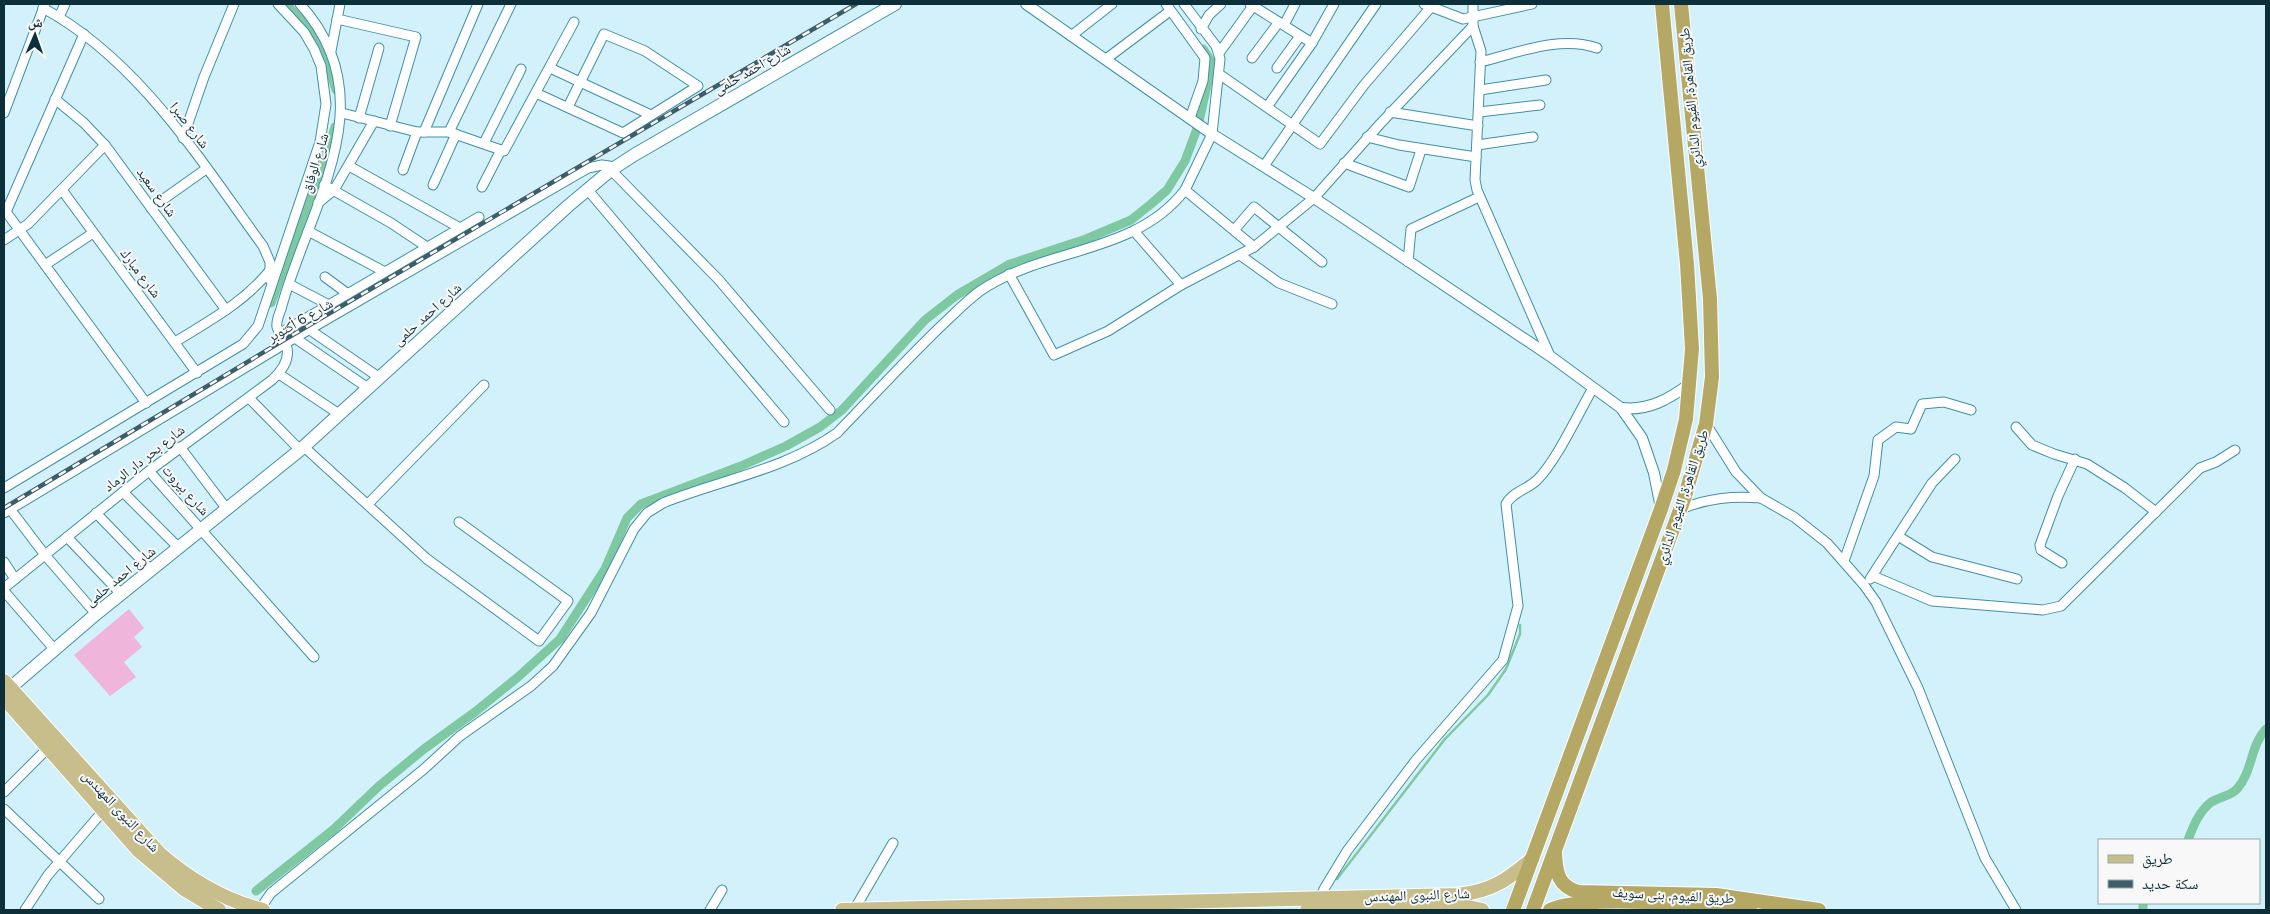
<svg xmlns="http://www.w3.org/2000/svg" width="2270" height="914" font-family="'Nunito Sans','Noto Naskh Arabic',sans-serif">
  <style>
    .green { fill: #f0b5db }
    .lines { fill: none; stroke-linecap: round; stroke-linejoin: round }
    .stream { stroke: #7ec9a1; stroke-width: 2.5 }
    .canal { stroke: #7ec9a1; stroke-width: 9 }
    .minor-casing { stroke: #4090a7; stroke-width: 11 }
    .tertiary-casing { stroke: #4090a7; stroke-width: 12 }
    .secondary-casing { stroke: #4090a7; stroke-width: 14 }
    .primary-casing { stroke: #fff; stroke-width: 16 }
    .trunk-casing { stroke: #fff; stroke-width: 16 }
    .minor { stroke: #fff; stroke-width: 9 }
    .tertiary { stroke: #fff; stroke-width: 10 }
    .secondary { stroke: #fff; stroke-width: 12 }
    .primary { stroke: #c7be8b; stroke-width: 14 }
    .trunk { stroke: #b4a864; stroke-width: 14 }
    .rail-casing { stroke: #3d5e68; stroke-width: 4.5 }
    .rail { stroke: #f8f8f8; stroke-width: 2.5; stroke-dasharray: 8; stroke-linecap: butt }
    .labels { text-anchor: middle; stroke-width: 4; stroke-linejoin: round; paint-order: stroke }
    .street-label { font-size: 14px; fill: #0d2f39; stroke: #f8f8f8 }
  </style>
  <rect width="100%" height="100%" fill="#d3f1fa"/>
  <!-- green -->
  <path class="green" d="M129,609L144,628L134,637L142,647L124,662L136,677L110,696L74,655Z"/>
  <g class="lines">
    <!-- stream -->
    <path class="stream" d="M1337,879L1445,739L1488,695L1506,669L1520,634V625"/>
    <!-- canal -->
    <g class="canal">
      <path d="M286,4L320,40L336,90"/>
      <path d="M271,303L321,173L335,127"/>
      <path d="M2188,840C2193,827 2198,813 2210,803C2218,797 2231,796 2237,789C2253,771 2250,746 2266,729"/>
      <path d="M256,891L334,829L379,786L424,749L475,712L518,677L560,639L605,569L627,518L641,504L741,466L786,446L820,427L842,410L925,320L957,295L1010,264L1086,239L1131,220L1151,204L1167,190L1185,161L1198,126L1212,63L1203,49"/>
      <path d="M2143,903V910"/>
    </g>
    <defs>
      <g id="minor">
        <path d="M1166,4L1205,58L1203,81L1190,118"/>
        <path d="M1184,4L1216,46L1220,59L1212,134L1185,190"/>
        <path d="M1250,4L1312,43"/>
        <path d="M1424,4L1463,19L1532,4"/>
        <path d="M1473,4V26L1481,51L1475,180L1477,190L1550,356"/>
        <path d="M43,8C139,60 200,160 263,246L270,262V280"/>
        <path d="M59,17L65,4"/>
        <path d="M337,19L416,37L390,126"/>
        <path d="M1284,25L1295,4"/>
        <path d="M1201,29L1209,15L1221,4"/>
        <path d="M1071,36L1112,4"/>
        <path d="M331,51L340,4"/>
        <path d="M1219,53L1253,6"/>
        <path d="M1252,58L1279,22"/>
        <path d="M1106,59L1170,11"/>
        <path d="M1480,62C1517,53 1560,35 1597,48"/>
        <path d="M550,68L651,115"/>
        <path d="M1277,68L1300,36"/>
        <path d="M1219,74L1320,144L1364,85L1431,7"/>
        <path d="M1480,90L1546,80"/>
        <path d="M536,93L623,133L698,86L645,51L604,34L568,107"/>
        <path d="M55,99L84,123L105,145L226,310"/>
        <path d="M1267,107L1312,43L1334,4"/>
        <path d="M1390,112L1478,126"/>
        <path d="M1479,112L1540,105"/>
        <path d="M4,113L45,4"/>
        <path d="M342,113L417,132H449L511,4"/>
        <path d="M359,118L379,48"/>
        <path d="M424,132L478,4"/>
        <path d="M449,132L504,151L574,22"/>
        <path d="M1367,137L1399,145L1476,157"/>
        <path d="M183,138L204,77L234,4"/>
        <path d="M484,143L521,69"/>
        <path d="M1477,145L1533,137"/>
        <path d="M1344,163L1409,187L1421,150"/>
        <path d="M349,166L460,228"/>
        <path d="M1264,166L1376,4"/>
        <path d="M403,170L417,132"/>
        <path d="M611,170L718,279L830,410"/>
        <path d="M324,185L391,223L427,247"/>
        <path d="M433,185L456,134"/>
        <path d="M482,187L501,150"/>
        <path d="M587,189L784,422"/>
        <path d="M62,190L197,373"/>
        <path d="M318,203L334,190L374,121"/>
        <path d="M151,208L206,169"/>
        <path d="M4,209L146,403"/>
        <path d="M6,212L84,34"/>
        <path d="M1235,229L1254,207L1322,262"/>
        <path d="M308,231L385,272"/>
        <path d="M1134,231L1181,285"/>
        <path d="M4,240L28,224L105,145"/>
        <path d="M1240,255L1279,283L1332,304"/>
        <path d="M1408,262L1411,229L1479,197"/>
        <path d="M45,265L93,233"/>
        <path d="M1009,274L1054,355L1108,331L1181,285L1254,247"/>
        <path d="M325,277L348,294"/>
        <path d="M289,284L329,305"/>
        <path d="M310,330L380,378"/>
        <path d="M281,333L479,217"/>
        <path d="M295,338L368,388"/>
        <path d="M175,342C209,321 245,302 271,269"/>
        <path d="M279,374L339,414"/>
        <path d="M249,398L300,450"/>
        <path d="M1706,424L1736,472L1761,498L1794,517L1827,543L1864,585L1876,602L1918,688L1985,858L2016,910"/>
        <path d="M2016,427L2032,445L2054,454L2087,464L2125,488L2156,512"/>
        <path d="M303,446L427,559L539,641L568,601L459,522"/>
        <path d="M180,447L226,508"/>
        <path d="M149,471L314,657"/>
        <path d="M4,488L243,344L258,326L320,142L326,104L321,66L314,49L304,32L278,4"/>
        <path d="M123,492L178,547"/>
        <path d="M368,504L484,385"/>
        <path d="M10,509L45,555L96,614"/>
        <path d="M1681,509C1708,498 1732,496 1761,498"/>
        <path d="M4,513L286,343L588,168L602,165L616,167"/>
        <path d="M96,513L151,570"/>
        <path d="M1898,536L1932,557L2017,579"/>
        <path d="M67,537L121,594"/>
        <path d="M1844,561L1874,476L1878,440L1896,427L1911,429L1922,404L1944,402L1971,410"/>
        <path d="M4,562L15,579"/>
        <path d="M2062,563L2041,550L2040,545L2058,496L2075,459"/>
        <path d="M1873,576L1932,601L2043,610L2061,606L2200,468L2216,462L2235,450"/>
        <path d="M1870,579L1932,483L1955,459"/>
        <path d="M4,588L149,471L272,380C282,371 291,358 286,344C284,338 279,333 277,327C276,322 279,314 281,309C309,205 388,101 300,4"/>
        <path d="M4,591L55,650"/>
        <path d="M4,792L47,749"/>
        <path d="M4,809L99,899"/>
        <path d="M1321,898L1324,889L1347,851L1416,760L1503,660L1518,606L1506,504C1512,492 1528,489 1537,480C1556,462 1579,412 1593,388"/>
        <path d="M260,909L271,893L424,769L460,736L531,686L553,666L591,613L634,529L647,513L663,503C721,480 786,469 837,433C871,398 903,363 938,329C952,316 965,302 980,291C1044,247 1135,255 1185,190L1254,247L1314,198L1380,124L1473,26"/>
        <path d="M25,910L48,875L103,811"/>
        <path d="M710,910L722,890"/>
        <path d="M854,910L893,843"/>
      </g>
      <g id="tertiary">
        <path d="M1026,4L1212,134L1314,198L1550,356L1621,408L1642,438L1654,473L1661,508"/>
        <path d="M1621,408C1649,411 1669,399 1691,383"/>
      </g>
      <path id="secondary" d="M10,688L96,614L300,450L568,206L611,170L634,155L895,4"/>
      <g id="primary">
        <path d="M4,681L159,853C190,880 223,900 263,910"/>
        <path d="M4,698L139,851L184,889L219,910"/>
        <path d="M842,910L1458,895C1492,891 1507,880 1532,859"/>
        <path d="M1307,910L1464,906L1482,910"/>
      </g>
      <g id="trunk">
        <path d="M1555,853C1556,872 1558,887 1579,892L1716,895L1819,910"/>
        <path d="M1513,910L1661,509L1674,470L1686,419L1692,349L1687,264L1662,4"/>
        <path d="M1533,910L1684,499L1706,424L1712,377L1710,299L1681,4"/>
        <path d="M1550,910C1582,894 1711,905 1750,910"/>
      </g>
    </defs>
    <!-- minor casing -->
    <use href="#minor" class="minor-casing"/>
    <!-- tertiary casing -->
    <use href="#tertiary" class="tertiary-casing"/>
    <!-- secondary casing -->
    <use href="#secondary" class="secondary-casing"/>
    <!-- primary casing -->
    <use href="#primary" class="primary-casing"/>
    <!-- trunk casing -->
    <use href="#trunk" class="trunk-casing"/>
    <!-- minor -->
    <use href="#minor" class="minor"/>
    <!-- tertiary -->
    <use href="#tertiary" class="tertiary"/>
    <!-- secondary -->
    <use href="#secondary" class="secondary"/>
    <!-- primary -->
    <use href="#primary" class="primary"/>
    <!-- trunk -->
    <use href="#trunk" class="trunk"/>
    <defs>
      <path id="rail" d="M4,508L284,340L856,4"/>
    </defs>
    <!-- rail casing -->
    <use href="#rail" class="rail-casing"/>
    <!-- rail -->
    <use href="#rail" class="rail"/>
  </g>
  <g class="labels">
    <!-- street labels -->
    <g class="street-label">
      <text transform="translate(752 69) rotate(-30)" y="5">شارع احمد حلمى</text>
      <text transform="translate(1690 98) rotate(-95)" y="5">طريق القاهرة, الفيوم الدائري</text>
      <text transform="translate(190 125) rotate(52)" y="5">شارع صبرا</text>
      <text transform="translate(315 163) rotate(-73)" y="5">شارع الوفاق</text>
      <text transform="translate(157 192) rotate(54)" y="5">شارع سعيد</text>
      <text transform="translate(141 273) rotate(53)" y="5">شارع مبارك</text>
      <text transform="translate(427 314) rotate(-42)" y="5">شارع احمد حلمى</text>
      <text transform="translate(300 320) rotate(-30)" y="5">شارع 6 أكتوبر</text>
      <text transform="translate(144 458) rotate(-38)" y="5">شارع بحر دار الرماد</text>
      <text transform="translate(186 490) rotate(48)" y="5">شارع بيروت</text>
      <text transform="translate(1682 497) rotate(-72)" y="5">طريق القاهرة, الفيوم الدائري</text>
      <text transform="translate(120 576) rotate(-39)" y="5">شارع احمد حلمى</text>
      <text transform="translate(121 811) rotate(47)" y="5">شارع النبوى المهندس</text>
      <text transform="translate(1417 895) rotate(-2)" y="5">شارع النبوى المهندس</text>
      <text transform="translate(1673 895) rotate(3)" y="5">طريق الفيوم, بنى سويف</text>
    </g>
  </g>
  <!-- border -->
  <rect width="2270" height="914" fill="none" stroke="#0d2f39" stroke-width="10"/>
  <!-- legend -->
  <rect x="2098" y="839" width="162" height="65" fill="#f8f8f8" stroke="#9aa8ac"/>
  <rect x="2108" y="855" width="25" height="8" fill="#c7be8b" stroke="#9aa8ac"/>
  <text x="2142" y="864" font-size="15" fill="#0d2f39">طريق</text>
  <rect x="2108" y="880" width="25" height="8" fill="#3d5e68" stroke="#9aa8ac"/>
  <text x="2142" y="889" font-size="15" fill="#0d2f39">سكة حديد</text>
  <!-- north arrow -->
  <g transform="translate(35 35) rotate(2)" stroke="#f8f8f8" stroke-width="4" paint-order="stroke">
  <path d="M0-4L9 19L0 12L-9 19Z" fill="#0d2f39"/>
  <text y="-8" font-size="14" font-weight="bold" text-anchor="middle" fill="#0d2f39">ش</text>
  </g>
</svg>
